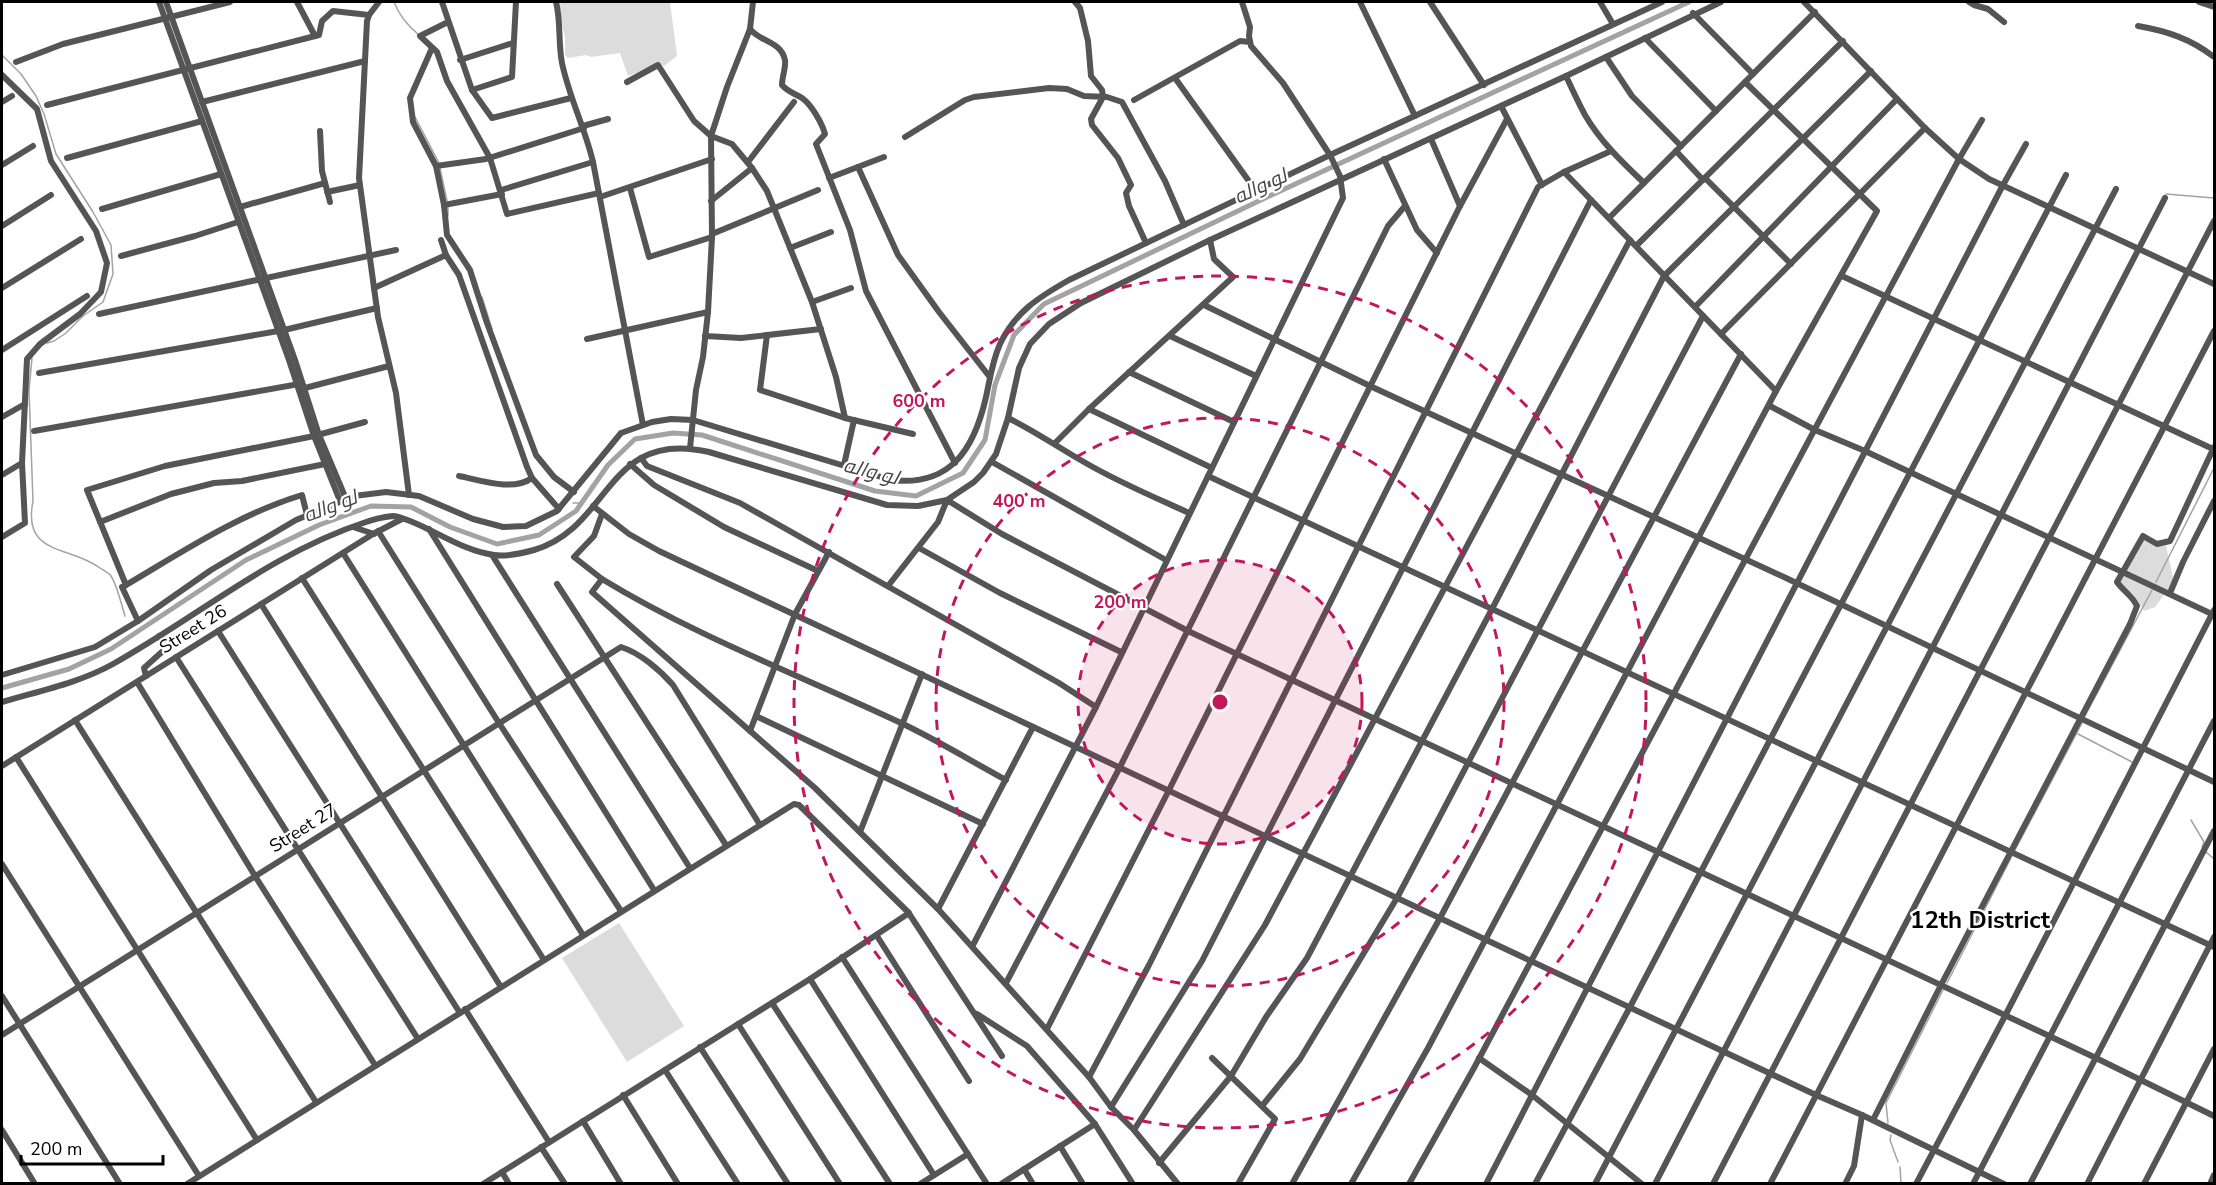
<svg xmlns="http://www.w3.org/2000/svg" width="2216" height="1185" font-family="'Nunito Sans',Cairo,sans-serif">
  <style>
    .green { fill: #dcdcdc }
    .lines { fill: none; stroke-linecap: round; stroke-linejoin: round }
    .stream { stroke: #a3a3a3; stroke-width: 1.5 }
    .canal { stroke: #a3a3a3; stroke-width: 5 }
    .minor { stroke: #555; stroke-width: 6 }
    .ring { fill: none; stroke: #c2185b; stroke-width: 3; stroke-dasharray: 10 8 }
    .labels { text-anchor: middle; stroke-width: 4.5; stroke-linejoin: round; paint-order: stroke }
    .street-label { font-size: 18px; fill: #000; stroke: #fff }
    .water-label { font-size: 20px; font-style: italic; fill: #444; stroke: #fff }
    .district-label { font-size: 24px; font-weight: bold; fill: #000; stroke: #fff }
    .centre { fill: #c2185b; stroke: #fff; stroke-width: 3 }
    .ring-label { font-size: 18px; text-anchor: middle; font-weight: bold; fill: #c2185b; stroke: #fff; stroke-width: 4.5; stroke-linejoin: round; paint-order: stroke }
  </style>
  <rect width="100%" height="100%" fill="#fff"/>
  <!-- green -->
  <g class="green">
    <path d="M557,2H670L677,56L664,66L658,62L646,69L628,76L620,53L591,57L586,55L568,58L565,55V37Z"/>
    <path d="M2144,539L2166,546L2174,581L2155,607L2144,611L2133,594L2123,587L2120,581Z"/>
    <path d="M619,923L684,1026L627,1062L562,958Z"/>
  </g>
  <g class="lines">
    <!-- stream -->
    <g class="stream">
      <path d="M394,2C399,15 408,26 419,35"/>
      <path d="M2,55L21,74L36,96L44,114L56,154L93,212L111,245L113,274L103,302L83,316L66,333L54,341L47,343"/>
      <path d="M415,117L439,163"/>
      <path d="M440,168L447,201"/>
      <path d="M2166,194L2214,198"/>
      <path d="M448,206V216"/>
      <path d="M482,297L492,329"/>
      <path d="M32,358L29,390L33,501C22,556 69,545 100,568C103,570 109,573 111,576C118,587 121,604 125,616"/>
      <path d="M573,503H582"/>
      <path d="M2156,582L2214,468"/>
      <path d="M2085,716L2152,590"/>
      <path d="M2078,734L2132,762"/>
      <path d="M2191,820L2204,842L2202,847"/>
      <path d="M2015,850L2082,723"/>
      <path d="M2206,852L2214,859"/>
      <path d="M1947,983L2012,856"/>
      <path d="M1888,1123L1886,1103L1943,990"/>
      <path d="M1891,1135L1890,1140L1898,1162"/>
      <path d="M1900,1167L1901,1184"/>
    </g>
    <!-- canal -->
    <path class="canal" d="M2,688L69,669L111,649L246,560L319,525L371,506L411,507L450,527L497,544L539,535L576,511L608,465L635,439L673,433L702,435L875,491L916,496L963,473L985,440L995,385L1014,335L1044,304L1265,198L1689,2"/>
    <!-- minor -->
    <g class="minor">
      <path d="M159,2L289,360L314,436L340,501"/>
      <path d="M166,2L295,360L319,435L346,499"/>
      <path d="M297,2L315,36"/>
      <path d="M379,2L369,15L367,21L359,178L378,317L396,393L409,495"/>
      <path d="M442,2L472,90L492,118L571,98"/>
      <path d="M556,2C561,21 558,43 562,63C569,97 585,128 593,162L643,425"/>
      <path d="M1075,2L1080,8L1088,41L1091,76L1102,90L1103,97L1091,119L1092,125L1118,158L1131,185L1126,193L1129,206L1146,243"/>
      <path d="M1360,2L1415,116"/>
      <path d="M1430,2L1484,85"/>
      <path d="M1600,2L1613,24"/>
      <path d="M1804,2L1925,128L1959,159L1989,179L2214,284"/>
      <path d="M1969,2L1974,5L1988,9L2004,22"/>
      <path d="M2199,2L2214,7"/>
      <path d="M1693,13L1753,74"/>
      <path d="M448,22L420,36L437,52L447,81L490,158L507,214L599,193"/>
      <path d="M2138,26C2167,31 2191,39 2214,57"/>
      <path d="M750,29C760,42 781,41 785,60C786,68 782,77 782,85C788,92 794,93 802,98C811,104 822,123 825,134L816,144L850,230L866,291L955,463"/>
      <path d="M1645,38L1716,111"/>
      <path d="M432,48L410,98L413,122L436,166L444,205L447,235L470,270L487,323L536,455L554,477L574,492"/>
      <path d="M1606,57L1632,96L1681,146"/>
      <path d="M460,60L513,43"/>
      <path d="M16,62L63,44L230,2"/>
      <path d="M2,75L37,109L51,161L96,231L107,263L101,292L80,314L40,344L27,359L22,463L25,523L2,537"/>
      <path d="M1566,76C1572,89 1578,102 1585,115C1600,141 1622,162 1644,183"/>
      <path d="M1175,78L1256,191"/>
      <path d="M627,82L658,65L694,121L711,136L732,144L752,168L767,191L812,302L836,377L845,418"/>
      <path d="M472,90L512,77L516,2"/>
      <path d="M1134,100L1240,41L1250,42"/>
      <path d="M2,102L12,96"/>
      <path d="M202,102L365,61"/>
      <path d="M47,105L319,35L322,21L333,11L369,15"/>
      <path d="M1501,106L1542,185"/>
      <path d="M583,126L608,119"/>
      <path d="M320,131L322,171L330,202"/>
      <path d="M905,137L965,100L974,97L1049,88L1067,89L1084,96L1107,97L1122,102L1165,181L1184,225"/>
      <path d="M1431,139L1460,206"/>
      <path d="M1676,151L1703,180"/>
      <path d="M67,158L202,121"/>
      <path d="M1384,159L1417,230L1437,253"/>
      <path d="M748,162L794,102"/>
      <path d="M2,165L33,146"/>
      <path d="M436,166L486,159L584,128"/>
      <path d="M858,167L898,255L939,312L989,376"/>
      <path d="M1564,172L1776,391"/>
      <path d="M829,178L884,157"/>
      <path d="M1705,178L1791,264"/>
      <path d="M630,188L649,257L712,237"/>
      <path d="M501,190L593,162"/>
      <path d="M327,192L360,185"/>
      <path d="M600,197L712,159"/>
      <path d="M711,201L752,168"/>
      <path d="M444,205L502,194"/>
      <path d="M240,207L325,183"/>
      <path d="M102,209L221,174"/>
      <path d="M1609,218L1815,12"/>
      <path d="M2,226L51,195"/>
      <path d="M712,234L818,190"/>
      <path d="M441,240L446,255L459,275L527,467L532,478L559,509"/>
      <path d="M1636,246L1843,41"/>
      <path d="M790,248L831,232"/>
      <path d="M121,256L195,236L238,222"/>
      <path d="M1842,276L2213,449"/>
      <path d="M2,288L81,239"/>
      <path d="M374,288L446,255"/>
      <path d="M812,302L851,288"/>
      <path d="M1204,305L1370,386L1786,578L2214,782"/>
      <path d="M1695,307L1897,99"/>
      <path d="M99,314L396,250"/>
      <path d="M1721,334L1925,128"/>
      <path d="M767,335L760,390L845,418L913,434"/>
      <path d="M705,336L741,338L821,329"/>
      <path d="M1170,336L1256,376"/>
      <path d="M587,339L708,312"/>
      <path d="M2,350L87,296"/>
      <path d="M1129,372L1234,422"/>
      <path d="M39,373L284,330L377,308"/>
      <path d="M305,388L389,366"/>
      <path d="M1770,406L1815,430L1865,451L2214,615"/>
      <path d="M1089,409L1212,468"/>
      <path d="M2,417L25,404"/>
      <path d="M1008,418C1035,431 1059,448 1084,462C1118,482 1154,497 1189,513"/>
      <path d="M34,431L299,384"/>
      <path d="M1055,443L1089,409L1233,277L1214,259L1210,240"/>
      <path d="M690,448L696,390L703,357L708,312L712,237L711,136L727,87L750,29L753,2"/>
      <path d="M641,458L647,466L740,503L1059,683L1096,707"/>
      <path d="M992,462L1166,560"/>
      <path d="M630,464L654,485L724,527L818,571"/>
      <path d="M844,465L854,420"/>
      <path d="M2,475L22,463"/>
      <path d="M459,476C480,480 513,492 532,478"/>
      <path d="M1208,476L2214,947"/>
      <path d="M593,506L629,534L659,551L1816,1095L1862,1115L2004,1184"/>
      <path d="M602,514L594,536L574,557L602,579L592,592L815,788L938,909L1089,1077L1111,1107L1134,1130L1178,1184"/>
      <path d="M100,522L171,494L214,483L242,481L325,464"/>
      <path d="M353,527L374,534"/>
      <path d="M429,529L654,890"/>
      <path d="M378,531L499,723L621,911"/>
      <path d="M919,548L1000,593L1121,652"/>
      <path d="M343,553L583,935"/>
      <path d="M492,555L690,868"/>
      <path d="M302,578L544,960"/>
      <path d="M602,579C697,637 802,676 901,723C937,740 971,761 1006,780"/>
      <path d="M557,584L726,845"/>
      <path d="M126,585C182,552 239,514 302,495L307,515"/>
      <path d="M888,586L938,522L947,500L1002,534L1188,631L2096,1058L2214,1116"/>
      <path d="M2170,593L2183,562L2214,501"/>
      <path d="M261,604L501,987"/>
      <path d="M138,621L122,587L126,585L87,490L165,466L314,436L365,422"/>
      <path d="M218,631L460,1013"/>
      <path d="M176,657L418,1039"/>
      <path d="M2,675L95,647L138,621L211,570L296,520L354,496L386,492L419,496L473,519L503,527L526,526L557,511L621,433L652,422L671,419L693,420L891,480C950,487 974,450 986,397C990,379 992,362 1000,344C1015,312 1039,297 1069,280L1330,155L1662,2"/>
      <path d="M146,676L144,668L164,650L163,642L159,636"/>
      <path d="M137,682L255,876L375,1065"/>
      <path d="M2,702C39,691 79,683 113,664C199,616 271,553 366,522C374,519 384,517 393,516C398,516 405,519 410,521C438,532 464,551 494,555C506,557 523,553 534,550C611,528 606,428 709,452L887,505L918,506L947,500L974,482L983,473L996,454L1008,418L1019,368L1030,344L1049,324L1081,303L1210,240L1566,76L1721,2"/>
      <path d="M756,716L983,824"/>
      <path d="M75,720L316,1102"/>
      <path d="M750,731L795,614L829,552"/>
      <path d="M16,757L257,1140"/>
      <path d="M2,766L373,534L402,519"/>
      <path d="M860,832L922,674"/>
      <path d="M2,864L199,1176"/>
      <path d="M938,909L1033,727"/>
      <path d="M877,936L969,1081"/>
      <path d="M973,945L1096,707L1343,198L1340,176L1330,155L1283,83L1251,46L1249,36L1250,27L1242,2"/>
      <path d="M842,957L987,1184"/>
      <path d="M810,979L934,1175"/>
      <path d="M1006,983L1120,767L1388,226L1405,206"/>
      <path d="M2,996L120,1184"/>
      <path d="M772,1003L890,1184"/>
      <path d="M465,1009L549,1142"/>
      <path d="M977,1014L1027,1046L1095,1124L1133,1184"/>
      <path d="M738,1024L840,1184"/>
      <path d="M1047,1029L1169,790L1460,206L1507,119"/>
      <path d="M2,1035L621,647C640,653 660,670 673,685L760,825"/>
      <path d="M700,1047L788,1184"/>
      <path d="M1212,1058L1275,1119L1238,1184"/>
      <path d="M1479,1058L1532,1095L1642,1184"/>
      <path d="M665,1070L738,1184"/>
      <path d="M1089,1077L1149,965L1538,187L1564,172L1611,151"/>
      <path d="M623,1095L678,1184"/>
      <path d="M1262,1106L1300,1059L1397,898L1703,316"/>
      <path d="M1111,1107L1202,961L1591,200"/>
      <path d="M1873,1120L1941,985L2130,624L2137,606C2132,595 2124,592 2117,582L2143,536L2157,544L2170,541L2214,447"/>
      <path d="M583,1121L621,1184"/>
      <path d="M2,1130L35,1184"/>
      <path d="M1134,1130L1265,925L1630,240"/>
      <path d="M1060,1146L1083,1184"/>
      <path d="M541,1147L565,1184"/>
      <path d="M1159,1163L1231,1076L1266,1017L1307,958L1492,609L1664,276L1871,71"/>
      <path d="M1024,1169L1033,1184"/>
      <path d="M502,1172L509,1184"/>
      <path d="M187,1184L794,804L799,805L908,912L1002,1056"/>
      <path d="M483,1184L810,979L909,913"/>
      <path d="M920,1184L968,1154"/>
      <path d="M1001,1184L1095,1124"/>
      <path d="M1292,1184L1440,918L1741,354"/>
      <path d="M1351,1184L1428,1048L1776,391L1877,211L1745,82"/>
      <path d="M1409,1184L1474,1068L1959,159L1982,120"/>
      <path d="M1486,1184L2003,185L2026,144"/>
      <path d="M1535,1184L1630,1007L2066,175"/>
      <path d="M1595,1184L2116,189"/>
      <path d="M1655,1184L2165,198"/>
      <path d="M1713,1184L2214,221"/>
      <path d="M1770,1184L2214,331"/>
      <path d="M1845,1184L1854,1166L1862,1115"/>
      <path d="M1916,1184L2005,1016L2214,610"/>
      <path d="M1973,1184L2214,721"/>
      <path d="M2030,1184L2214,831"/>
      <path d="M2087,1184L2214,937"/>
      <path d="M2144,1184L2214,1049"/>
      <path d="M2210,1184L2214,1175"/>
    </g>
  </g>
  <!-- distance rings -->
  <circle cx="1220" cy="702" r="142" fill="#c2185b" fill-opacity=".12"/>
  <g class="ring">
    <circle cx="1220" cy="702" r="142"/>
    <circle cx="1220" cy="702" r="284"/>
    <circle cx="1220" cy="702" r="426"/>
  </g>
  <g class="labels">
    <!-- street labels -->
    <g class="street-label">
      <text transform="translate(193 629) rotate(-32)" y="6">Street 26</text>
      <text transform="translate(303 828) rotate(-32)" y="6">Street 27</text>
    </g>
    <!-- water labels -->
    <g class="water-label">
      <text transform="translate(1260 186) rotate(-25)" y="7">لو واله</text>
      <text transform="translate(871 471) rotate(14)" y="7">لو واله</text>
      <text transform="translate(330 506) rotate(-21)" y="7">لو واله</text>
    </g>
    <!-- district labels -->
    <g class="district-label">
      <text x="1980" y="928">12th District</text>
    </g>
  </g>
  <circle cx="1220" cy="702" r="9" class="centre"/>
  <g class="ring-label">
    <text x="919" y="407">600 m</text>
    <text x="1019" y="507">400 m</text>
    <text x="1120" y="608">200 m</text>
  </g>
  <!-- border -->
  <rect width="2216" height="1185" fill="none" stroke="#000000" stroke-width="6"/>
  <!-- scale -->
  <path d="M21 1155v9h142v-9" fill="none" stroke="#000000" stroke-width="3"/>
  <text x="30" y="1155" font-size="18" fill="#000000" stroke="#ffffff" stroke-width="4.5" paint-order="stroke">200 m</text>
</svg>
